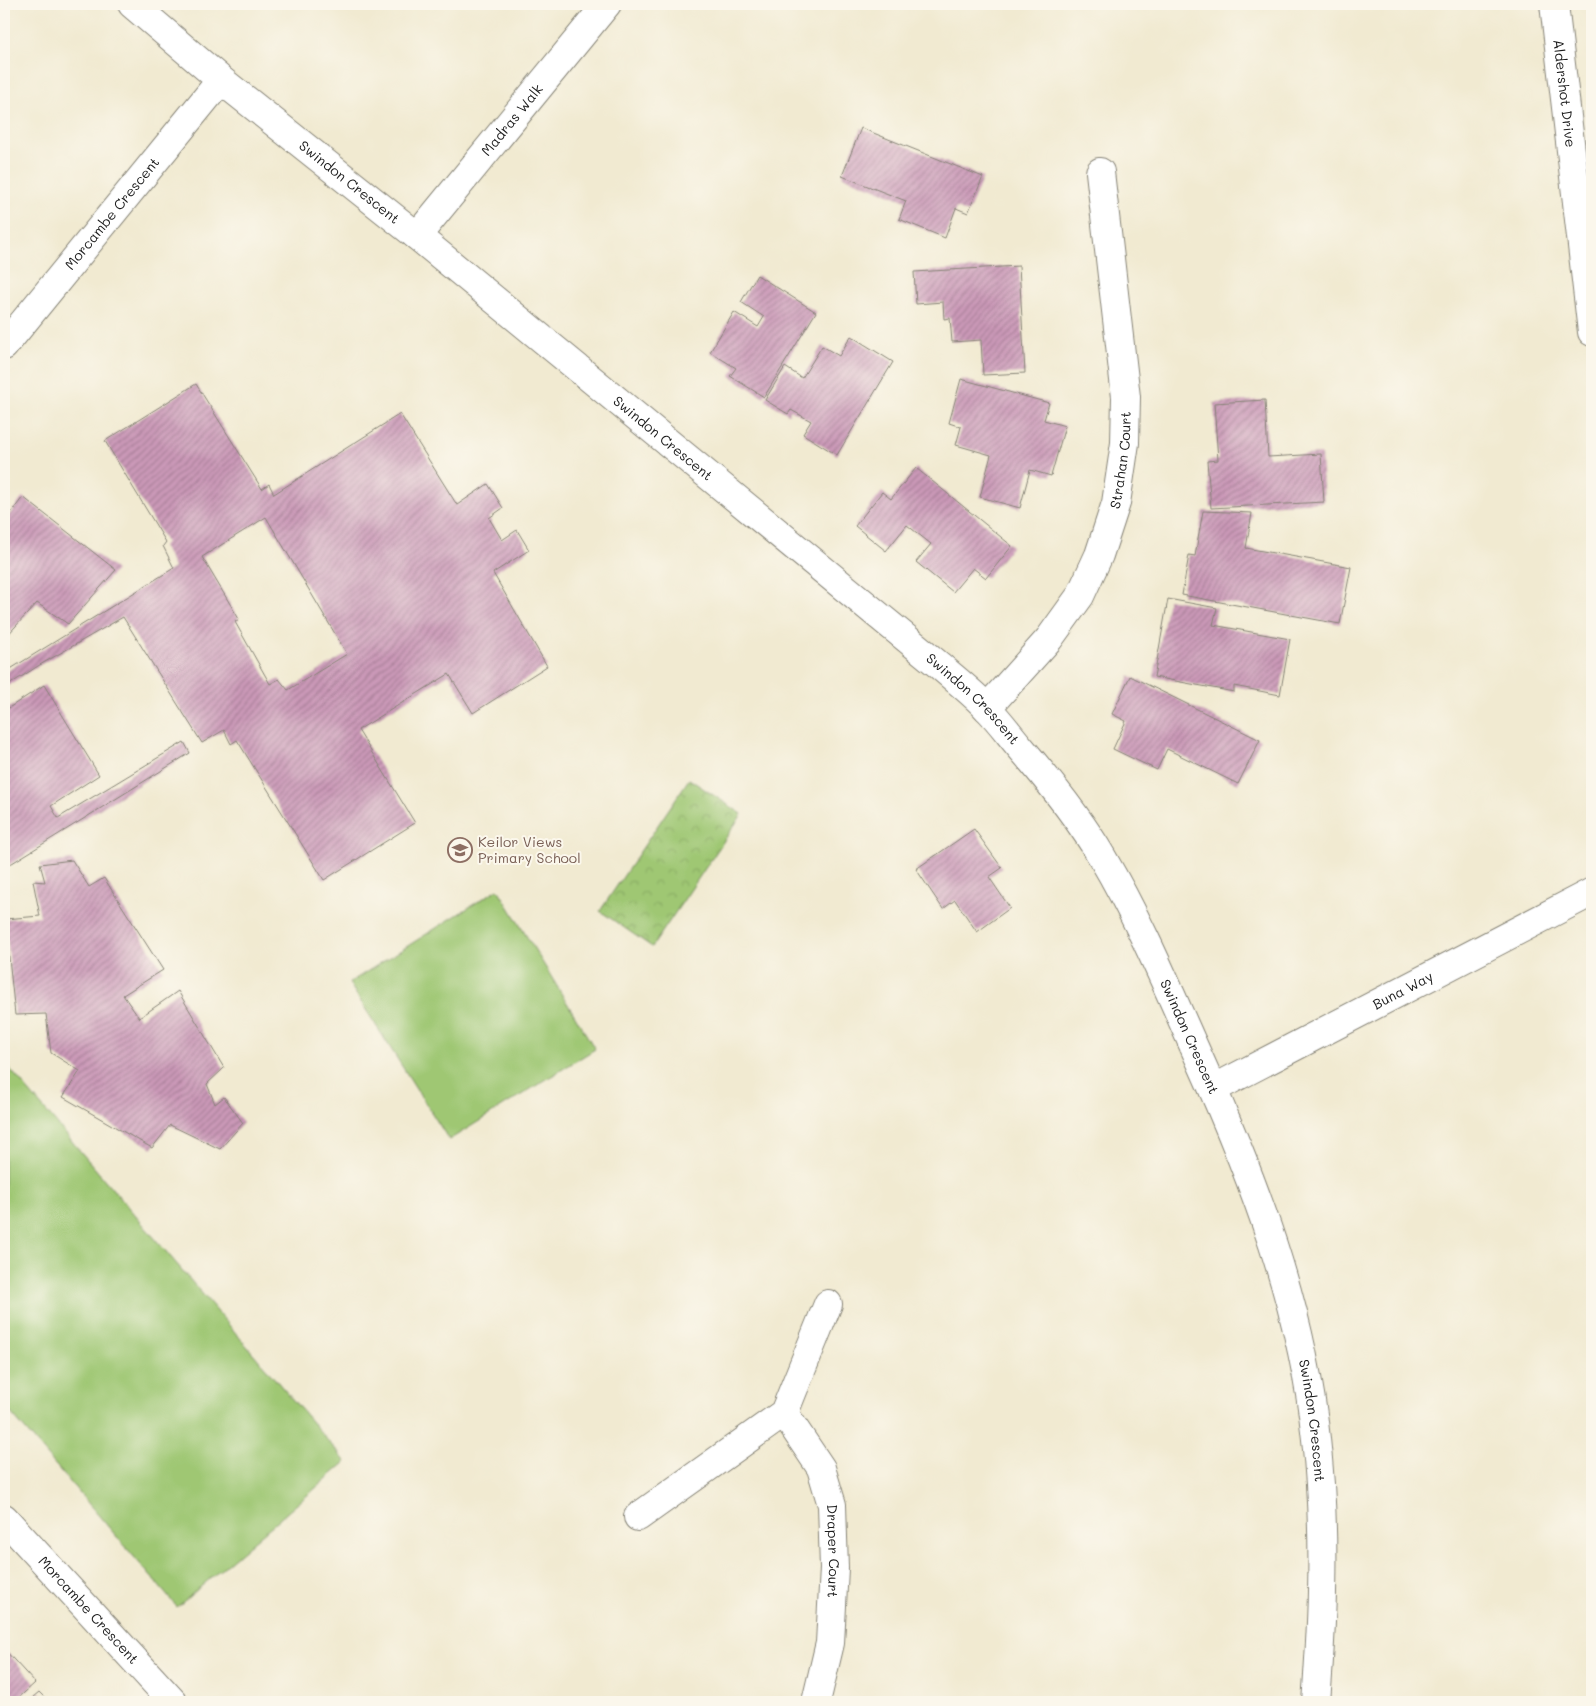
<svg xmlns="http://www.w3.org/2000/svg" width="1596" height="1706" font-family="Mali,sans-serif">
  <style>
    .grass { fill: #9fc773; stroke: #5e7248 }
    .park { fill: url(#park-crowns); stroke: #5e7248 }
    .building { fill: url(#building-hatch); fill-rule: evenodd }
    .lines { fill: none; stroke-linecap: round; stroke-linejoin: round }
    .street-casing { stroke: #868376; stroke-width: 30 }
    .street { stroke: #fff; stroke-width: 28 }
    .labels { text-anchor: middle; stroke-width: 4; stroke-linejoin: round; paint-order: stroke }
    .street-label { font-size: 14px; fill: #1c1c1c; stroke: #fbf7ec }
    .education-label { font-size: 14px; fill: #785e54; stroke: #fbf7ec; text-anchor: start }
  </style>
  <defs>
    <pattern id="park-crowns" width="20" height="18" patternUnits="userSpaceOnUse" patternTransform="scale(1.25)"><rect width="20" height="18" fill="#9fc773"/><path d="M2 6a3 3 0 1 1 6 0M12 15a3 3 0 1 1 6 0" fill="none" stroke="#88aa63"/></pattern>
    <pattern id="building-hatch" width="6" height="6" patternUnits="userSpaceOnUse" patternTransform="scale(1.25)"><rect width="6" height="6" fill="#cb99b8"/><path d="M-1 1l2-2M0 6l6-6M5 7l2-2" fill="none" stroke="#a47c95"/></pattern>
  </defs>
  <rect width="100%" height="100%" fill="#fbf7ec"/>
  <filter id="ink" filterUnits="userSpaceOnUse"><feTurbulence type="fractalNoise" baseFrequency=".02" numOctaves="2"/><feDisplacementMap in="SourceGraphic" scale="10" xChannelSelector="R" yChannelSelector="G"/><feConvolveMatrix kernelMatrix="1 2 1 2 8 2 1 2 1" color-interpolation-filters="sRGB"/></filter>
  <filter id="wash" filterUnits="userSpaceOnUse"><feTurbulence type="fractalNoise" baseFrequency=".0096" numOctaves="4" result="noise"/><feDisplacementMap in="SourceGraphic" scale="20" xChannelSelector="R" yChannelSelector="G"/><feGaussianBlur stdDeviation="1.12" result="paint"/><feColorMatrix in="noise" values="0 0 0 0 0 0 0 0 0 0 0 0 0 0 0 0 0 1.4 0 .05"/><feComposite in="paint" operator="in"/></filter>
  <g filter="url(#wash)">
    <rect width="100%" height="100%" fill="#f1ead1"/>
    <!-- grass -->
    <g class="grass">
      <path d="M498,889L595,1049L449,1140L349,983Z"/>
      <path d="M4,1062L346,1462L177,1607L4,1405Z"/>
    </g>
    <!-- park -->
    <path class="park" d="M689,779L742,814L652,947L600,911Z"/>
    <g id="blocks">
      <!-- building -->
      <g class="building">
        <path d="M861,128L983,177L968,213L956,208L945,238L899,219L906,201L842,176Z"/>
        <path d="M1019,266L1025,373L983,375L981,340L952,342L950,318L944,319L943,302L916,304L914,272Z"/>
        <path d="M757,275L816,312L764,397L730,376L736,368L710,352L734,312L758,327L764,317L741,302Z"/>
        <path d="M851,336L893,362L837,455L803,434L811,421L791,410L788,414L765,400L785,367L802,378L822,346L839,356Z"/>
        <path d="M961,379L1049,403L1044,420L1065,426L1051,476L1030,470L1020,508L980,497L991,455L956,445L961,427L949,423Z"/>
        <path d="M196,384L262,489L269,484L274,494L400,414L457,505L488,484L503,508L489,518L502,540L517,530L529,550L493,573L547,666L473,713L449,674L358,730L415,823L324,880L237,740L231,744L224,730L202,743L123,617L38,666L4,688V673L174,568L163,546L166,542L105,441ZM266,517L347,654L288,690L279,679L270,684L235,622L239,619L202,557Z"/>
        <path d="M1265,400L1268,457L1321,454L1324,502L1211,508L1207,461L1218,460L1214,403Z"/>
        <path d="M916,468L1012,546L986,578L973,568L953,592L916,562L931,544L907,525L886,551L855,526L882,492L891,499Z"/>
        <path d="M23,497L116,570L68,624L37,603L4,639V522Z"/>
        <path d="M1203,511L1252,513L1246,548L1351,567L1340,624L1182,595L1189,555L1195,556Z"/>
        <path d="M1168,599L1217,608L1213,625L1290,639L1280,695L1234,686V692L1154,677Z"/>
        <path d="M1130,676L1260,740L1238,784L1167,749L1157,770L1113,749L1126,721L1112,714Z"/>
        <path d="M44,685L99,775L51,806L58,818L184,742L190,753L4,868V711Z"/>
        <path d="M974,829L1002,868L989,877L1010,908L977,932L955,900L943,909L916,869Z"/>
        <path d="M72,860L89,887L104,878L163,970L123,995L139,1018L178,991L224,1068L207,1084L215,1104L224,1097L243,1123L220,1149L170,1125L152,1148L63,1097L80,1071L51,1053L46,1014L15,1015L5,919L40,916L33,881L45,882L40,864Z"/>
        <path d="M4,1649L35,1683L14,1702H4Z"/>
        <path d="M39,1692L49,1702H27Z"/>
      </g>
    </g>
  </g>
  <g filter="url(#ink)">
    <use href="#blocks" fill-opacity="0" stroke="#868376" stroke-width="1"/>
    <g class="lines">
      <defs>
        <g id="street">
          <path id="s1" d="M132,4L221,80L417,236L940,666C956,680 973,693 987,708C999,720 1009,734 1020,747C1050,782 1079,818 1102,857C1140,921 1169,991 1199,1058C1254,1180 1302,1306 1316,1439C1326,1528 1323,1614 1316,1702"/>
          <path id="s2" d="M1554,4L1592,332"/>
          <path id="s3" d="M417,236L607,4"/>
          <path id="s4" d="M4,346L221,80"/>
          <path id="s5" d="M987,708L1049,639L1080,596L1099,555L1116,503L1125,443L1126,397L1100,172"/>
          <path id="s6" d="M1213,1089L1592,892"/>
          <path id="s7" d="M784,1413L821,1468L832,1505L834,1568L830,1643L816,1702"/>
          <path d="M638,1517L784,1413L828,1304"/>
          <path id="s8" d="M4,1518L173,1702"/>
        </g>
      </defs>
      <!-- street casing -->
      <use href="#street" class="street-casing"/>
      <!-- street -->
      <use href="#street" class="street"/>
    </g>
  </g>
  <!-- icons -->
  <defs>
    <symbol id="school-ring" viewBox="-11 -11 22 22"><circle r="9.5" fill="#fbf7ec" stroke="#8d6e63" stroke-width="1.5"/><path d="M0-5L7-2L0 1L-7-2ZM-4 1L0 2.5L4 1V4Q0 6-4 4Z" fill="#8d6e63"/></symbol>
  </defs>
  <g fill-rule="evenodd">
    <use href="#school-ring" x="446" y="836" width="28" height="28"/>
  </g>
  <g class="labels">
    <!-- street labels -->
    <g class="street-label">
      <text dy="5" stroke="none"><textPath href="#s2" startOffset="90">Aldershot Drive</textPath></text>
      <text dy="5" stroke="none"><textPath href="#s3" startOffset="150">Madras Walk</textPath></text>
      <text dy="5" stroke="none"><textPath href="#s1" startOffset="281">Swindon Crescent</textPath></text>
      <text dy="5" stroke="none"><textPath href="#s4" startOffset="171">Morcambe Crescent</textPath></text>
      <text dy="5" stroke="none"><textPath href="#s1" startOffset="686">Swindon Crescent</textPath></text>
      <text dy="5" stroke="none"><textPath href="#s5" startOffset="289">Strahan Court</textPath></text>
      <text dy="5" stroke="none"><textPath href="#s1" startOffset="1091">Swindon Crescent</textPath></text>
      <text dy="5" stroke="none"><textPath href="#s6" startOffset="214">Buna Way</textPath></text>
      <text dy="5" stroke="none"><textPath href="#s1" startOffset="1496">Swindon Crescent</textPath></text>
      <text dy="5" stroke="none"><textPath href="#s1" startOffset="1901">Swindon Crescent</textPath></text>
      <text dy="5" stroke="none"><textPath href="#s7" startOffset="151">Draper Court</textPath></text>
      <text dy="5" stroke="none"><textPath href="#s8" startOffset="125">Morcambe Crescent</textPath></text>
    </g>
    <!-- education labels -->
    <g class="education-label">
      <text x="478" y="847">Keilor Views<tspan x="478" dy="16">Primary School</tspan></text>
    </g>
  </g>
  <!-- margin -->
  <rect width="1596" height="1706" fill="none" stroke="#fbf7ec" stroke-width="20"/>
</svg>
